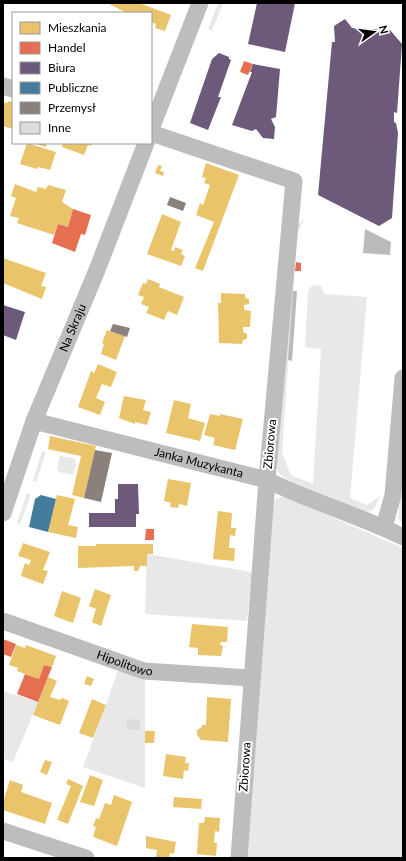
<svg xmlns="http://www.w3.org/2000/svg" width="406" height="861" font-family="Lato,sans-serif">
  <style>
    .green { fill: #e8e8e8 }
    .water { fill: #bababa }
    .homes { fill: #e9c46a }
    .shops { fill: #e76f51 }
    .offices { fill: #6d597a }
    .public { fill: #457b9d }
    .industry { fill: #8a817c }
    .building { fill: #dbdbdb }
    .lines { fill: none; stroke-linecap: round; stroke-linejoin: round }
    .minor { stroke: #bdbdbd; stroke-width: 17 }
    .labels { text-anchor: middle; stroke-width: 4; stroke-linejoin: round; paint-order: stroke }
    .street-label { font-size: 12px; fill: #000; stroke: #fff }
  </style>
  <rect width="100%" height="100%" fill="#fff"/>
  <!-- green -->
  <g class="green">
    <path d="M218,3H223L212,31L208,29Z"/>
    <path d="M305,219L297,233L282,453L291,475L313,484L321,349L305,347L308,292L310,287L316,285L321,286L325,294L367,297L350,498L367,505L380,496L374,509L368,512C345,504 297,490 280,474C278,471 276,466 275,463L298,224Z"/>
    <path d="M42,451L46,452L36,482L33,481Z"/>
    <path d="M60,456L74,458L76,463L73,475L59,472L57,468Z"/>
    <path d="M403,475V523L398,519Z"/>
    <path d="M27,493L31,495L20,524L17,523Z"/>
    <path d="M283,496L403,548V858H245L270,506L276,499Z"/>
    <path d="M147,554L252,572L247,621L145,614Z"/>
    <path d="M118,671L145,680V788L83,767Z"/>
    <path d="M3,691L38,702L13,762L3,759Z"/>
  </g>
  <!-- water -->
  <g class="water">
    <path d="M365,229L391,242L390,255L363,253Z"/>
    <path d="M293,291H297L292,361L288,360Z"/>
  </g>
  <!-- homes -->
  <g class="homes">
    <path d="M107,3H139L171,15L165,31L155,28L156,24L151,22V13H127Z"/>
    <path d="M9,101L13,103V129L3,126V102L7,103Z"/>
    <path d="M27,143L56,152L50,170L38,167L37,169L20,164Z"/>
    <path d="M33,143H47L46,147Z"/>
    <path d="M63,143H92L91,146L88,145L84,155L62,147Z"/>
    <path d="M206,163L239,175L203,271L195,268L214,222L196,215L200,203L203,205L210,185L204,183L206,178L202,177Z"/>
    <path d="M158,165L162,166L160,171L164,172L163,176L155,173Z"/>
    <path d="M15,184L36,192L38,187L46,189L48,185L66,190L62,202L73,209L68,227L58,224L54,235L17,223L19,218L10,216L16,198L11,196Z"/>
    <path d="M162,214L181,222L171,250L174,251L175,247L183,250L181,254L185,256L181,266L147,254Z"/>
    <path d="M3,258L46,273L41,286L46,287L42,299L3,283Z"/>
    <path d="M148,279L160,284L159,287L184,297L177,315L168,311L164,320L146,313L149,307L141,304L144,297L138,295L143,283L146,284Z"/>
    <path d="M221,293L245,294V298L249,299V304L244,305V310L251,311L250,327H243V332L247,334V339L243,340L242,344L219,343L218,303H221Z"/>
    <path d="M107,330L125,336L116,360L101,354L104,344L102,343Z"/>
    <path d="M98,364L117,372L111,387L102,384L96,398L105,402L100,415L78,407L91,371L94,373Z"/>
    <path d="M124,396L146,400L143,410L151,412L147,425L135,422V424L119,418Z"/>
    <path d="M174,400L191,404L188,418L205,423L200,441L166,433Z"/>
    <path d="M210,414L220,416V414L243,419L235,450L213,445L215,438L204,435Z"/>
    <path d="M50,436L96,446L84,498L72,495L81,456L48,449Z"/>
    <path d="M168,479L191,483L187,506L179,504L178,508L170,507L171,503L164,501Z"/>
    <path d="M57,495L75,499L68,525L78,527L76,538L48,532Z"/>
    <path d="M218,511L232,513L231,528H236L235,536L230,535L229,548H235L234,561L213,559Z"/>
    <path d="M23,543L50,552L43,570L48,571L43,584L21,576L25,563L29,565L31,560L18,556Z"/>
    <path d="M96,544H153V554H147V566H140L138,571H134V566L78,568V546H96Z"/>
    <path d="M95,589L111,595L101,626L92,622L96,609L89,606Z"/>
    <path d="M62,591L81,598L73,623L54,616Z"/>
    <path d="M192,624L228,627L227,642H221L220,645L223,646L221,656L198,655V648L189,647Z"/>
    <path d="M16,645L25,648L26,645L56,656L52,667L44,665L39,679L17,671L18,668L9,665Z"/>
    <path d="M87,676L94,679L91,686L84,684Z"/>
    <path d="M48,677L57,681L50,697L60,700L62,698L69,701L60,725L33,715Z"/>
    <path d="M207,697L231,699L228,742L201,740L197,735V730L202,727V725H206Z"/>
    <path d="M92,699L106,705L93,738L79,733Z"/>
    <path d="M145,731H155L154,743H145Z"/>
    <path d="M166,754L186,757L185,763H189L188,771L184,770L183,779L163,776Z"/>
    <path d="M45,760L52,762L47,775L40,772Z"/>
    <path d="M90,775L103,780L94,806L80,802Z"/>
    <path d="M68,779L83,786L68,824L57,820L71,786L66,784Z"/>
    <path d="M10,780L23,785L21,792L52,803L45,824L3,810V802Z"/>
    <path d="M114,795L132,802L117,846L93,837L96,827L93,826L96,818L99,819L105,803L111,805Z"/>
    <path d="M174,797L202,799L201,809L173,807Z"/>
    <path d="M205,817L220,818L219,832L215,831L214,843H217L216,856L197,854L199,823H204Z"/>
    <path d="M146,836L176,842L174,854L170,853L169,858H156L157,850L146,848Z"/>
  </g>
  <!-- shops -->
  <g class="shops">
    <path d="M244,61L253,64L248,75L240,72Z"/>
    <path d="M73,209L91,215L85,235L81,234L75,252L52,243L58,224L68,227Z"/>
    <path d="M296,262L301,263V271H295Z"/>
    <path d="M146,529H154V540H145Z"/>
    <path d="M3,639L16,644L11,657L3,654Z"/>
    <path d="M44,665L52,667L38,702L17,694L25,674L39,679Z"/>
  </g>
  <!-- offices -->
  <g class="offices">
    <path d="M257,3H295L285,52L248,44Z"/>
    <path d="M345,19L352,28L390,30L402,44L397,113L394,112V122L396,123L398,133L392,218L379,226L318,195L332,42H335L334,26Z"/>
    <path d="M219,53L229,57V59L231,60L218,97H221L208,130L190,123L212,59Z"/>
    <path d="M253,64L280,69L276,117L271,119L275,127L274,139L263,138L256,129L252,131L232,125L252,72H250Z"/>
    <path d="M3,305L25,312L16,340L3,335Z"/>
    <path d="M118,484H138L139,514H136V527H89V513H115V499H118Z"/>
  </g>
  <!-- public -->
  <path class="public" d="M41,495L56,499L48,532L29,527L35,499Z"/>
  <!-- industry -->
  <g class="industry">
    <path d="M170,197L186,203L183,211L167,205Z"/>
    <path d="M113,324L130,328L127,337L110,331Z"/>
    <path d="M95,450L112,453L101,502L84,498Z"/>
  </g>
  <!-- building -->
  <path class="building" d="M127,719L140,720V730L127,729Z"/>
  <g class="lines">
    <!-- minor -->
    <g class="minor">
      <path d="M3,86L13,89"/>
      <path d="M151,129L200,3"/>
      <path d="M151,133L294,181L267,480L239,858"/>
      <path id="s1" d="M34,421L267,480C311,502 359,515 403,537"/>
      <path id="s2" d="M3,513L34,421L97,270L146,143"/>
      <path d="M384,527L393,495L403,378"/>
      <path id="s3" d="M3,621L144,671L251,678"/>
      <path d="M3,831L86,858"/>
    </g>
  </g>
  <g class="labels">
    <!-- street labels -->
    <g class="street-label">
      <text dy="4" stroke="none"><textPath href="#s2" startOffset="198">Na Skraju</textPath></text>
      <text transform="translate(270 444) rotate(-85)" y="4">Zbiorowa</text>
      <text dy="4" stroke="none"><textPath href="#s1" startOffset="170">Janka Muzykanta</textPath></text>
      <text dy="4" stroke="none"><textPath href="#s3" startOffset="129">Hipolitowo</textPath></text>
      <text transform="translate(245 767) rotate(-86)" y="4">Zbiorowa</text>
    </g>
  </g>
  <!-- border -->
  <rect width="406" height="861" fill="none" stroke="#000000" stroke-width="8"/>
  <!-- legend -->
  <rect x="12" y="12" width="140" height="132" fill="#ffffff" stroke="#999999"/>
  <rect x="20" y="22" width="20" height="12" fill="#e9c46a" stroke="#999999"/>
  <text x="48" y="32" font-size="12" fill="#000000">Mieszkania</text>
  <rect x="20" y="42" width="20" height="12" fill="#e76f51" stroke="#999999"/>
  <text x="48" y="52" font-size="12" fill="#000000">Handel</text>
  <rect x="20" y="62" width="20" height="12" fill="#6d597a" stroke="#999999"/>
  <text x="48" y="72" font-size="12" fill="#000000">Biura</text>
  <rect x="20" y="82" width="20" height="12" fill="#457b9d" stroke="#999999"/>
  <text x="48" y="92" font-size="12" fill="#000000">Publiczne</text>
  <rect x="20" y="102" width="20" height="12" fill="#8a817c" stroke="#999999"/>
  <text x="48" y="112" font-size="12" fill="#000000">Przemysł</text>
  <rect x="20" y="122" width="20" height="12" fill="#dbdbdb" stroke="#999999"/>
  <text x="48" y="132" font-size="12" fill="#000000">Inne</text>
  <!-- north arrow -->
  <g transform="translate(374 32) rotate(76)" stroke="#ffffff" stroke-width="3" paint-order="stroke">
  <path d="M0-3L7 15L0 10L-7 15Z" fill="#000000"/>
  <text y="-6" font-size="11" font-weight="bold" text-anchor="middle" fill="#000000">N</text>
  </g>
</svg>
